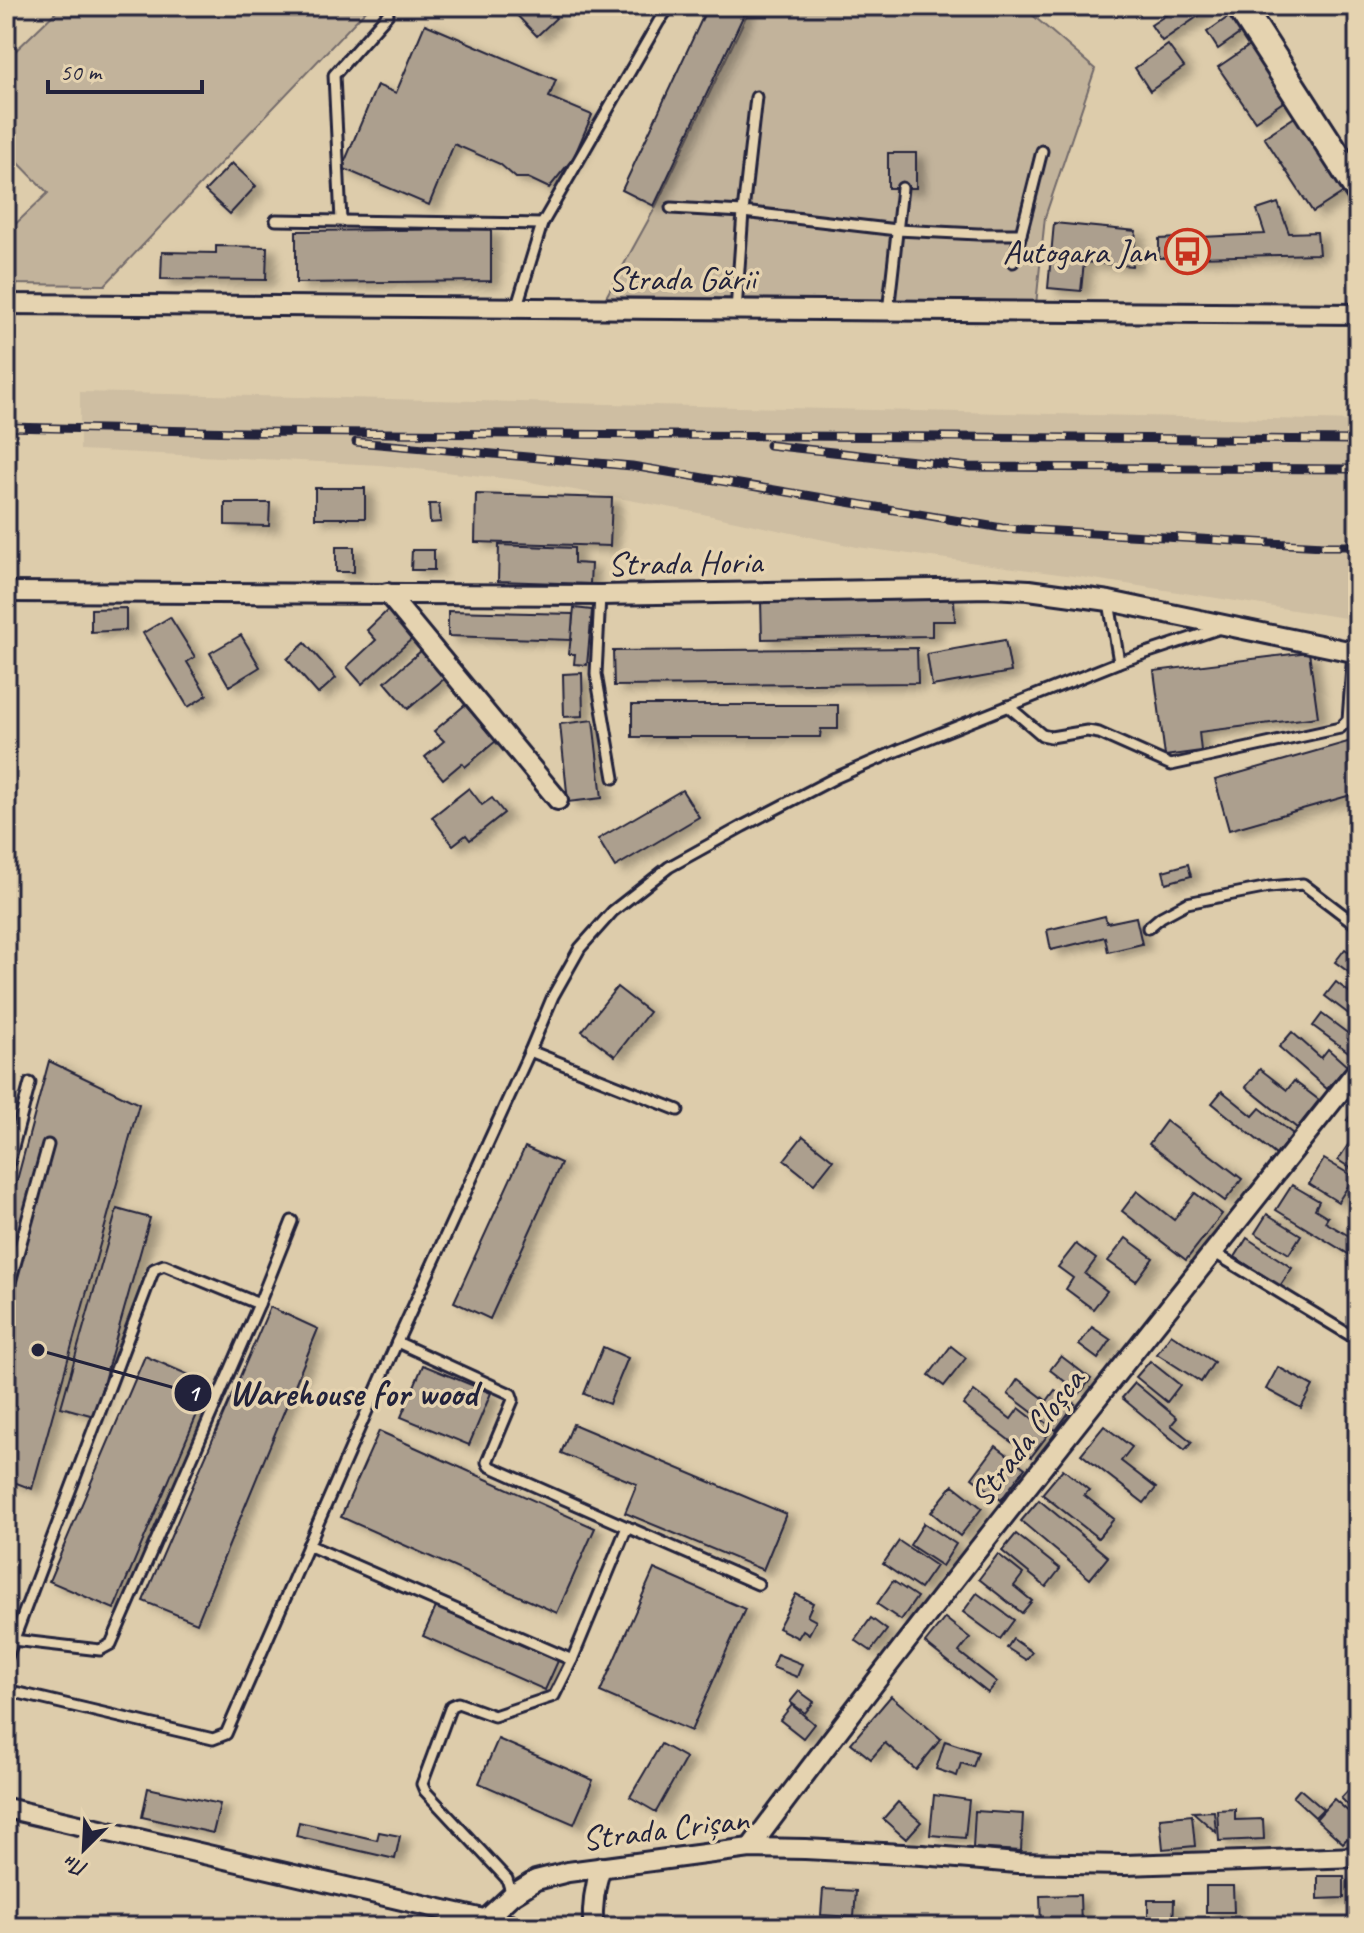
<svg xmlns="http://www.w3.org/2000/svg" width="1364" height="1933" font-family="Caveat,sans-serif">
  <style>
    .built { fill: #cebea2 }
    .green { fill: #c2b39b; stroke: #726a6b; stroke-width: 2 }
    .building { fill: #ac9f8e; stroke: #22223b; stroke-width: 2; filter: url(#shadow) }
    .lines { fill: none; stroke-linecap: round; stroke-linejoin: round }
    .lane-casing { stroke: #22223b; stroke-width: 15 }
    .street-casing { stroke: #22223b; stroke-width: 24 }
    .secondary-casing { stroke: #22223b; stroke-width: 32 }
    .lane { stroke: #e5d3b0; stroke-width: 9 }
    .street { stroke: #e5d3b0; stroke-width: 18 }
    .secondary { stroke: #e5d3b0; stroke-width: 26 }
    .rail-casing { stroke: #22223b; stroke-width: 9 }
    .rail { stroke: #e5d3b0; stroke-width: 6; stroke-dasharray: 18; stroke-linecap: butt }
    .labels { text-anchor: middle; stroke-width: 7; stroke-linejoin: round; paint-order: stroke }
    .poi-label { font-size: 34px; fill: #22223b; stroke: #e5d3b0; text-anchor: end }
    .street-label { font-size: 34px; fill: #22223b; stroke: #e5d3b0 }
    .leader { fill: none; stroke: #22223b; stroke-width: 3 }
    .callout-dot { fill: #22223b; stroke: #e5d3b0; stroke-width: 3 }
    .mark-label { font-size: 24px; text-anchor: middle; font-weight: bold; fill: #fff }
    .callout-label { font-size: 36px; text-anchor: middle; font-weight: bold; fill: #22223b; stroke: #e5d3b0; stroke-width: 7; stroke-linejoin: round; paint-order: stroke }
  </style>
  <defs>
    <filter id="shadow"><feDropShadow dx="9" dy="5" stdDeviation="4" flood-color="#0004"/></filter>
  </defs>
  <rect width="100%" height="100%" fill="#ddccab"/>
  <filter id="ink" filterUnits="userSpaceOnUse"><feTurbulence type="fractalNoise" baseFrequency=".0125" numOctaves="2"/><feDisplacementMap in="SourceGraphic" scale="16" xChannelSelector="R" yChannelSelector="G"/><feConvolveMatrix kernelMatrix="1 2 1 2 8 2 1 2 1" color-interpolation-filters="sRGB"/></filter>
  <g filter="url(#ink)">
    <!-- built -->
    <path class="built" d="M80,392L1358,421V620L1081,577L857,547L684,510L519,480L380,465L80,450Z"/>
    <!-- green -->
    <g class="green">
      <path d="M62,6H370L105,285L6,284V233L48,193L6,150V60Z"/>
      <path d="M751,6H1022L1095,69L1045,217L1036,305L889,300L606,297L655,208Z"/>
    </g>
    <!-- building -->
    <g class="building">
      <path d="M508,6H545L556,18L537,36Z"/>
      <path d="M708,6H748L654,206L622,190Z"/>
      <path d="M1180,6H1213L1162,41L1151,25Z"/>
      <path d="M1234,13L1245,30L1218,49L1207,32Z"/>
      <path d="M425,24L556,80L549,97L592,115L574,157L549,188L528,178H516L500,164L454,144L429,205L342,168L377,85L396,93Z"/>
      <path d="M1255,42L1292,96L1255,121L1218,67Z"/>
      <path d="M1168,45L1184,67L1150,91L1135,68Z"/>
      <path d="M1358,102V128L1347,109Z"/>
      <path d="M1301,113L1350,188L1313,212L1264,137Z"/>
      <rect x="888" y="153" width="28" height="35"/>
      <path d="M232,163L256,186L230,214L205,191Z"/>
      <path d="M1278,203L1289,233L1317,232L1319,254L1159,258V239L1265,234L1257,210Z"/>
      <path d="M1054,223L1136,231L1132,266L1084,262L1081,291L1048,288Z"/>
      <path d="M491,229V281L296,283V231Z"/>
      <path d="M216,246L267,247L266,280L161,279L162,252L216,253Z"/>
      <rect x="315" y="488" width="50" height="30"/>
      <path d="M476,494L612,498L610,546L475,542Z"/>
      <path d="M225,503H270L269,526L225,525Z"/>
      <path d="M429,504H439L441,522L430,523Z"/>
      <path d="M499,545L574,548V563L591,564L590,584L498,581Z"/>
      <rect x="336" y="547" width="18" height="25"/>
      <path d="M412,550H434V570H411Z"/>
      <path d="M954,599L955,621H932V636L762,639L761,601Z"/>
      <path d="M126,608V630L91,632V609Z"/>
      <path d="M574,608L592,610L587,665L574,664L575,654H569Z"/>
      <path d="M389,609L414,637L362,684L347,667L376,640L367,630Z"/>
      <path d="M448,611L573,614L571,640L448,636Z"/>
      <path d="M170,617L195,657L187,662L207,695L188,707L143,633Z"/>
      <path d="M241,635L260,667L229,686L210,653Z"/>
      <path d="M1005,640L1011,672L932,686L927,654Z"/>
      <path d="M305,643L336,678L318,694L287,659Z"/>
      <path d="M917,648L918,683L614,686L613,651Z"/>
      <path d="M422,650L445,678L408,709L385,682Z"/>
      <path d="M1309,652L1318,717L1199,732L1201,751L1165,756L1154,671Z"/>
      <path d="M582,673L583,716L564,717L563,674Z"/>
      <path d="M465,705L496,741L465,767L462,763L443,779L425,757L444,741L434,731Z"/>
      <path d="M632,705H838V729H821L820,737H632Z"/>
      <path d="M593,720L602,798L568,802L560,724Z"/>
      <path d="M1358,739V793L1229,830L1215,780Z"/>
      <path d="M469,788L482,805L492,798L504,813L470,840L466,835L453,845L432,817Z"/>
      <path d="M682,790L699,817L615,867L598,839Z"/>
      <path d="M1188,864L1191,876L1166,883L1163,871Z"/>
      <path d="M1105,916L1107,923L1136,917L1142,944L1108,952L1105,937L1051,950L1047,930Z"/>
      <path d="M1345,949L1358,958V979L1335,962Z"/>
      <path d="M1336,982L1358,999V1021L1325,996Z"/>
      <path d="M617,987L649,1012L615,1056L582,1031Z"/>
      <path d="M1322,1014L1358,1041L1350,1053L1313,1026Z"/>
      <path d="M1292,1032L1321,1058L1328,1049L1347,1066L1327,1089L1279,1047Z"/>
      <path d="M49,1061L139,1104L32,1489L6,1479V1221Z"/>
      <path d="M1260,1069L1287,1090L1294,1081L1319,1100L1297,1128L1246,1087Z"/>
      <path d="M1222,1091L1253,1116L1260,1108L1293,1134L1276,1155L1212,1103Z"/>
      <path d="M1358,1105V1128L1347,1120Z"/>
      <path d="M1166,1121L1242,1179L1225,1201L1149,1144Z"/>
      <path d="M803,1136L833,1160L814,1184L784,1160Z"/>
      <path d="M1350,1142L1358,1148V1173L1338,1160Z"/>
      <path d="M525,1147L561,1163L490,1319L454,1302Z"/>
      <path d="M1324,1159L1354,1177L1338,1202L1309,1184Z"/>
      <path d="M1292,1185L1319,1201L1315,1209L1328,1217L1325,1222L1358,1241L1350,1255L1276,1210Z"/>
      <path d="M1137,1191L1174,1220L1195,1193L1222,1214L1186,1260L1122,1211Z"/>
      <path d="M117,1209L150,1218L94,1416L61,1407Z"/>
      <path d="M1267,1214L1301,1235L1289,1254L1255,1233Z"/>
      <path d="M1126,1238L1153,1258L1136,1281L1108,1261Z"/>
      <path d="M1247,1238L1292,1268L1280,1286L1235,1257Z"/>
      <path d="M1076,1244L1096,1259L1085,1274L1107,1291L1093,1309L1066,1289L1073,1278L1058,1267Z"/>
      <path d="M270,1307L318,1329L197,1623L143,1601Z"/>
      <path d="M1092,1327L1111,1340L1098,1359L1079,1345Z"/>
      <path d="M1171,1334L1214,1362L1201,1382L1157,1354Z"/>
      <path d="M951,1346L966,1358L944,1386L929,1375Z"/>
      <path d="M603,1347L628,1358L609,1404L584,1394Z"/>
      <path d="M145,1356L210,1384L114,1609L49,1581Z"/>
      <path d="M1061,1356L1091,1379L1080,1393L1050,1370Z"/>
      <path d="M1150,1361L1180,1385L1167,1402L1136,1377Z"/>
      <path d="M423,1365L491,1393L469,1445L401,1417Z"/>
      <path d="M1278,1367L1313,1386L1301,1408L1266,1389Z"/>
      <path d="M1018,1379L1047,1401L1055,1390L1075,1404L1056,1430L1008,1394Z"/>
      <path d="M1135,1383L1177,1418L1171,1425L1192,1442L1185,1450L1122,1398Z"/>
      <path d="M974,1391L1011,1419L1019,1408L1050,1432L1031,1457L963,1405Z"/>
      <path d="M573,1424L786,1514L763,1570L625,1513L637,1484L561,1453Z"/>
      <path d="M1104,1426L1132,1447L1121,1461L1156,1488L1144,1503L1081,1454Z"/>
      <path d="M379,1431L595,1528L557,1613L341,1517Z"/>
      <path d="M996,1446L1025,1468L1001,1500L972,1478Z"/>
      <path d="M1063,1469L1089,1490L1084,1495L1114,1519L1098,1538L1042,1494Z"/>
      <path d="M953,1485L982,1508L960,1536L931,1512Z"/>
      <path d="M1039,1500L1108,1557L1090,1579L1021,1521Z"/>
      <path d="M924,1523L956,1544L942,1566L910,1545Z"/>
      <path d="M1016,1534L1060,1569L1046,1587L1002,1551Z"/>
      <path d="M899,1541L936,1566L920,1589L883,1564Z"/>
      <path d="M998,1554L1023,1574L1014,1586L1032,1601L1022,1613L979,1579Z"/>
      <path d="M654,1569L745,1609L691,1731L600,1692Z"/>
      <path d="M893,1581L917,1597L901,1620L877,1604Z"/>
      <path d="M977,1593L1014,1620L1000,1639L963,1612Z"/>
      <path d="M796,1594L813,1603L807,1616L816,1621L809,1634L803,1630L798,1638L778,1628Z"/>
      <path d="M436,1607L558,1661L545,1690L423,1636Z"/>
      <path d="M871,1618L887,1630L871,1651L855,1640Z"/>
      <path d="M945,1618L970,1638L959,1652L997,1682L988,1693L925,1643Z"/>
      <path d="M1013,1639L1032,1652L1026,1660L1007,1648Z"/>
      <path d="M777,1654L802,1664L797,1677L772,1667Z"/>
      <path d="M799,1691L814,1702L805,1713L790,1702Z"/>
      <path d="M891,1696L941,1739L916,1770L885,1743L871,1759L851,1743Z"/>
      <path d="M792,1705L814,1724L803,1738L780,1720Z"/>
      <path d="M498,1739L593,1780L574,1824L479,1783Z"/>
      <path d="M945,1741L978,1752L973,1767L961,1763L957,1776L936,1769Z"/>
      <path d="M661,1744L686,1758L656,1812L630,1797Z"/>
      <path d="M1354,1784L1358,1788V1815L1341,1798Z"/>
      <path d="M148,1788L220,1804L213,1833L142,1817Z"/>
      <path d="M1300,1789L1323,1809L1315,1817L1293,1797Z"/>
      <path d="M934,1795L969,1800L965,1838L930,1835Z"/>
      <path d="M1334,1799L1358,1820V1835L1356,1837L1352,1833L1343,1843L1316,1819Z"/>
      <path d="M898,1802L921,1822L906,1839L883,1819Z"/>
      <path d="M1235,1809V1820L1263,1819L1264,1839L1219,1841L1217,1810Z"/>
      <path d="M975,1811L1023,1814L1021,1851L973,1848Z"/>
      <path d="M1214,1811L1216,1832L1193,1812Z"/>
      <path d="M1192,1815L1195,1846L1163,1849L1160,1818Z"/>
      <path d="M299,1822L377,1840L379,1832L400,1836L395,1859L296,1836Z"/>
      <path d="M1318,1876H1344V1898L1318,1899Z"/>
      <path d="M1206,1886H1233L1234,1912H1206Z"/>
      <path d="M823,1889L856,1891L854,1917L821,1915Z"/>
      <path d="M1080,1895L1081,1927H1041L1040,1896Z"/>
      <path d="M1148,1900H1174L1173,1927H1148Z"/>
    </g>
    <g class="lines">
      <defs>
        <g id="lane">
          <path d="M756,97L743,212L897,230L978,234H1021L1042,151"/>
          <path d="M671,208L743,212L736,311"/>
          <path d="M276,220L542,224"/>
          <path d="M341,221L334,75L388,14"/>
          <path d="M1013,262L1021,234"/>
          <path d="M516,309L542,224L659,21L670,6"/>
          <path d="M888,312L902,188"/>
          <path d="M600,595L596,674L614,778"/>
          <path d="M1109,602L1119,662"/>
          <path d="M1008,706L1042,735L1051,737L1087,731L1099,733L1171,765L1340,728L1348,720L1353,652"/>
          <path d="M1148,928L1161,917L1187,903L1269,887L1303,884L1358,926"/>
          <path d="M530,1051L678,1110"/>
          <path d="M6,1173L30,1083"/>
          <path d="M1213,1252L1358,1340"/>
          <path d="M6,1297L48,1145"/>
          <path d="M397,1342L511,1394L513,1400L487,1462L489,1466L627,1527"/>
          <path d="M308,1545L572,1660L627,1527L758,1584"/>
          <path d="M13,1640L100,1650L111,1644L259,1304L292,1221"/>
          <path d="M6,1660L154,1269L164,1265L259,1304"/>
          <path d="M6,1690L213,1739L226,1734L397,1342L530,1051L553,996L580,948L613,911L669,867L743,826L835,778L899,750L1119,662L1221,628"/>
          <path d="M512,1895L507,1879L425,1791L422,1784L451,1706L458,1703L494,1716L554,1696L572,1660"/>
        </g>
        <g id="street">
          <path d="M6,304L1358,314"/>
          <path d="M6,592L600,595L991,588L1029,590L1109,601L1358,653"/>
          <path d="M387,593L558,800"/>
          <path d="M6,1808L518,1927"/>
          <path d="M750,1848C946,1584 1154,1328 1358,1069"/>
          <path d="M486,1919L512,1895L536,1880L568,1872L750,1848L805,1849L922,1855L1017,1863L1125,1865L1358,1857"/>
          <path d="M593,1927C592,1905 594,1888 601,1867"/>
        </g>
        <path id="secondary" d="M1240,6L1358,189"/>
      </defs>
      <!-- lane casing -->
      <use href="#lane" class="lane-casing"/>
      <!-- street casing -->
      <use href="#street" class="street-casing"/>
      <!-- secondary casing -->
      <use href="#secondary" class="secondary-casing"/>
      <!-- lane -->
      <use href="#lane" class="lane"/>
      <!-- street -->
      <use href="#street" class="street"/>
      <!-- secondary -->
      <use href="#secondary" class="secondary"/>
      <defs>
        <g id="rail">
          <path d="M6,427L244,432L1358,440"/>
          <path d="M356,442L632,466L1002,528L1324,546H1358"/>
          <path d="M769,445L969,467L1358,469"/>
        </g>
      </defs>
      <!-- rail casing -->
      <use href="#rail" class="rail-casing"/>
      <!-- rail -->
      <use href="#rail" class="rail"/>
    </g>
  </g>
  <!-- icons -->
  <defs>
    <symbol id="bus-ring" viewBox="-11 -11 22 22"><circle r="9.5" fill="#e5d3b0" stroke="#c8321e" stroke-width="1.5"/><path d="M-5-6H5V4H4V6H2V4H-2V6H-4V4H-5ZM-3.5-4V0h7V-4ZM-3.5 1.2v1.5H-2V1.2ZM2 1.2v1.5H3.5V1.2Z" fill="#c8321e"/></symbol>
  </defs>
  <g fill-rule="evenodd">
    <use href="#bus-ring" x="1162" y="226" width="51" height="51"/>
  </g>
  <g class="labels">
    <!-- poi labels -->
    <g class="poi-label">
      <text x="1156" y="263">Autogara Jan</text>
    </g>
    <!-- street labels -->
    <g class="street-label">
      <text x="682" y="290">Strada Gării</text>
      <text transform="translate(685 562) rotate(-1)" y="12">Strada Horia</text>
      <text transform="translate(1026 1437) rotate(-52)" y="12">Strada Cloșca</text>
      <text transform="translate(665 1828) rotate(-7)" y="12">Strada Crișan</text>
    </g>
  </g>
  <!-- callouts -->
  <path class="leader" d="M38 1350L193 1393"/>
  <g class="callout-dot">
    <circle cx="38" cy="1350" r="8"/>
    <circle cx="193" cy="1393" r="20"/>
  </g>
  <g class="mark-label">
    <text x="193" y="1401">1</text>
  </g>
  <g class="callout-label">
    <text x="353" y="1405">Warehouse for wood</text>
  </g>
  <!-- margin -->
  <rect width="1364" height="1933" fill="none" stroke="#e5d3b0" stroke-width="32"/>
  <rect x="16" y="16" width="1332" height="1901" fill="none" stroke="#22223b" stroke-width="3" filter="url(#ink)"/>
  <!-- north arrow -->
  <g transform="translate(84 1849) rotate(204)" stroke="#e5d3b0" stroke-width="6" paint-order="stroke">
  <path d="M0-6L14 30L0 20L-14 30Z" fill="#22223b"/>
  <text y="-12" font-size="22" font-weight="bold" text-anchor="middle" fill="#22223b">Пн</text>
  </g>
  <!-- scale -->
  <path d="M48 80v12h154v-12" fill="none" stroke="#22223b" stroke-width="4"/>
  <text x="60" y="80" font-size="24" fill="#22223b" stroke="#e5d3b0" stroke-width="6" paint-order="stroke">50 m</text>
</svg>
